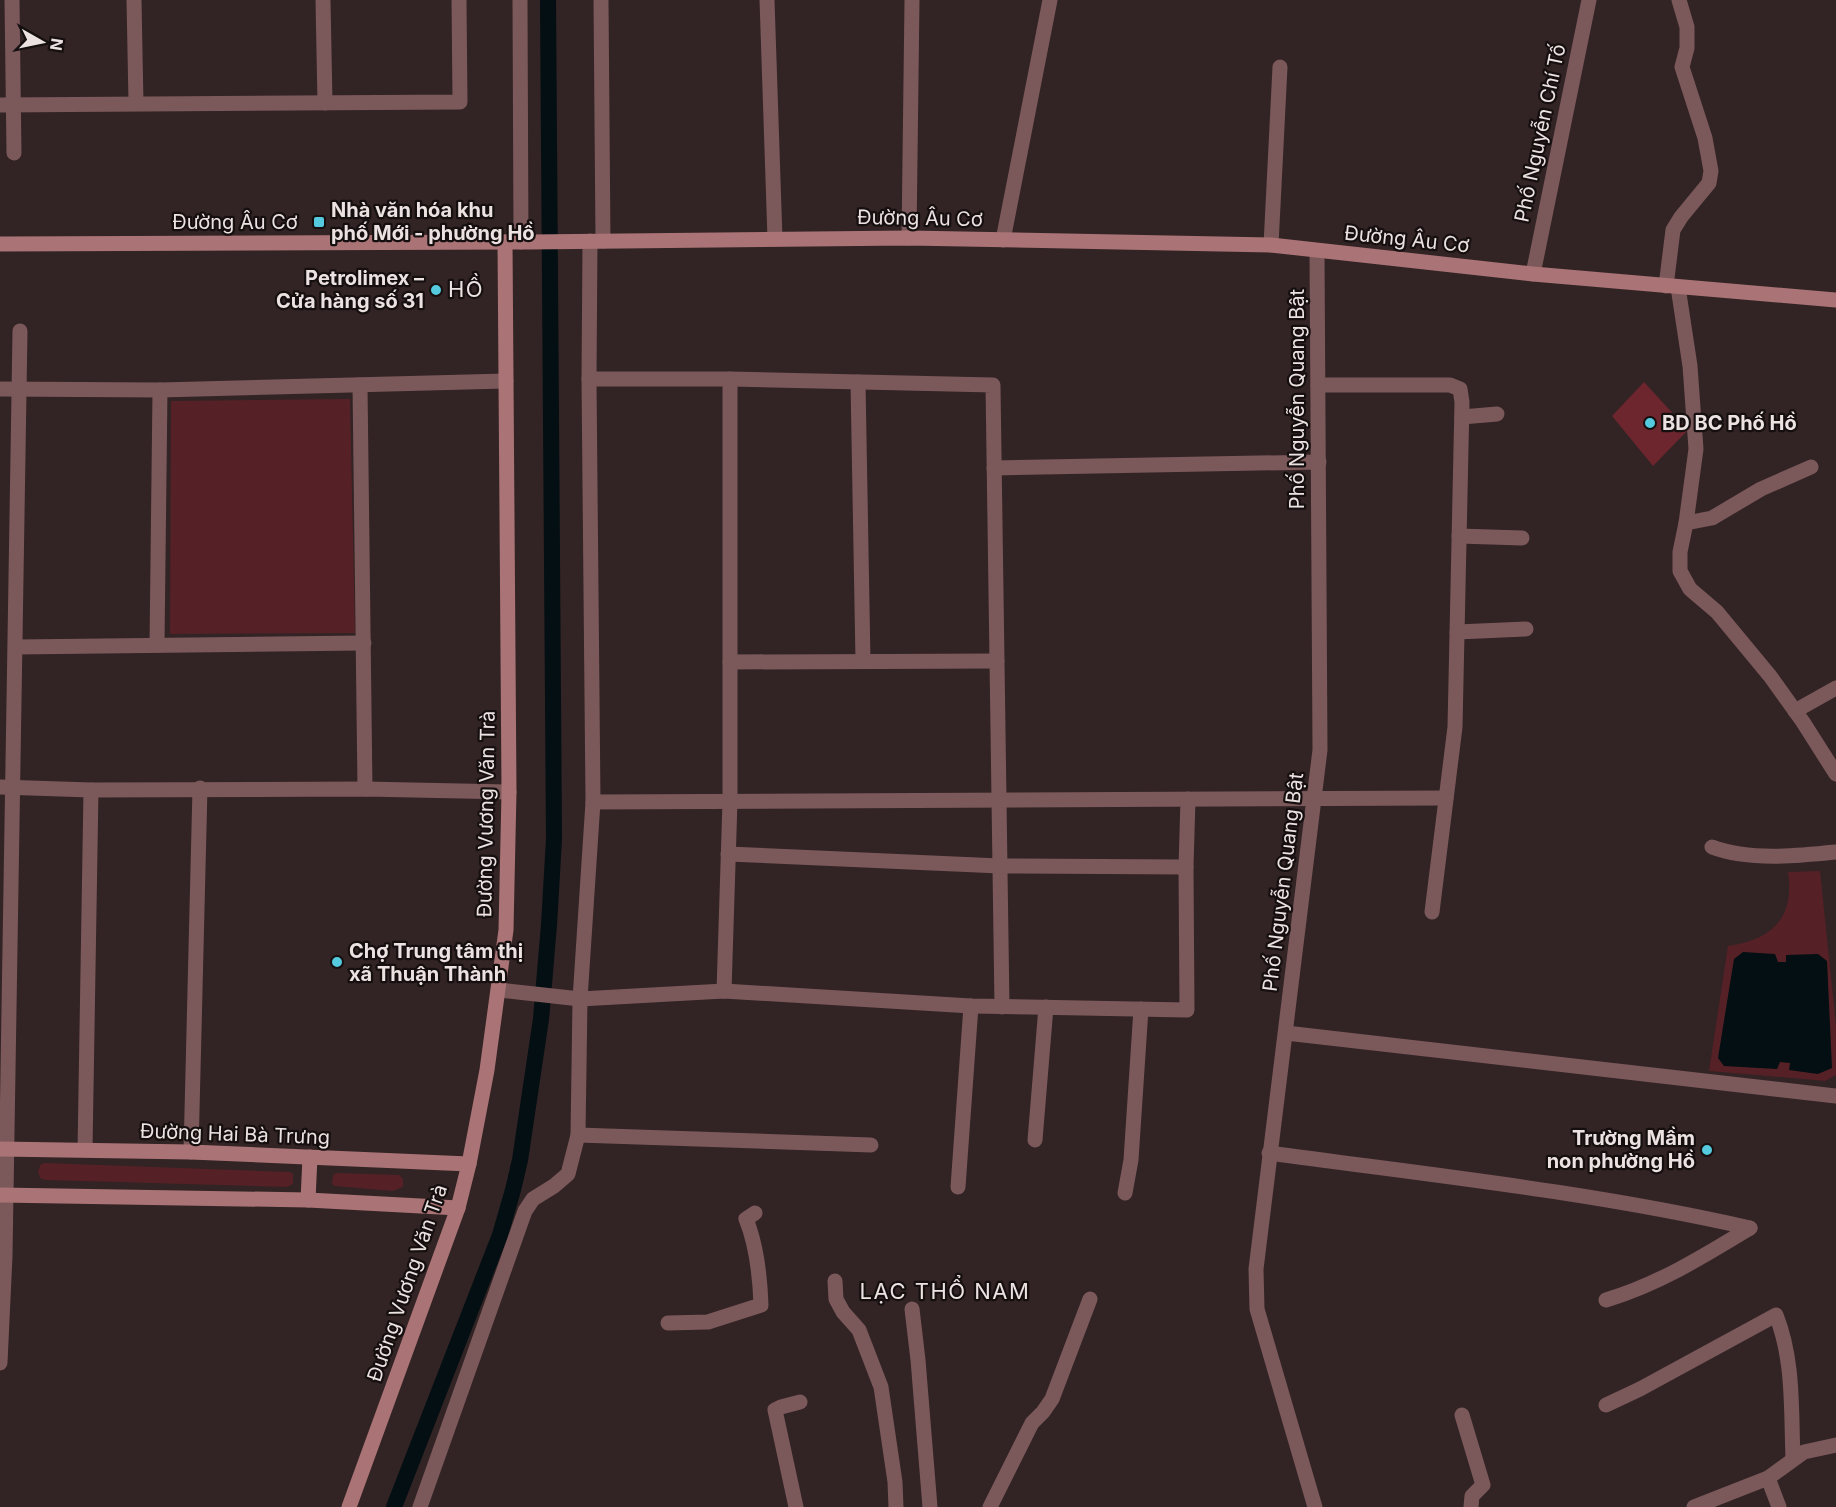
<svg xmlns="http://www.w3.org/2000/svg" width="1836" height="1507" font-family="Inter,sans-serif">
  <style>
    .green { fill: #552126 }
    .water { fill: #030f12 }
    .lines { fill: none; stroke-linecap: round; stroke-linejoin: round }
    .canal { stroke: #030f12; stroke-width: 16 }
    .building { fill: #6d252e }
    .minor { stroke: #7b585a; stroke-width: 15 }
    .tertiary { stroke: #7b585a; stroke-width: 15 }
    .secondary { stroke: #aa7375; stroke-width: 15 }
    .poi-dot { fill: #55cadf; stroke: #150f0f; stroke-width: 2 }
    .labels { text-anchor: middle; stroke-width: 4.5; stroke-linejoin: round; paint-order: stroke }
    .street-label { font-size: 20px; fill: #ece2e2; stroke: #150f0f }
    .poi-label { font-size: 20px; font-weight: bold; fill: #ece2e2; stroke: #150f0f; text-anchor: start }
    .quarter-label { font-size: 22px; letter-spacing: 1.5px; fill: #ece2e2; stroke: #150f0f }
  </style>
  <rect width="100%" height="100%" fill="#322324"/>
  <!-- green -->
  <g class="green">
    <path d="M350,399L355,633L170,634L171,401Z"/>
    <path d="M1820,871L1836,1025V1075L1825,1081L1815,1080L1709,1071L1728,946C1772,940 1795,918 1788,872Z"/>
    <path d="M45,1163L290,1172L293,1174V1184L287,1187L45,1180L40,1178L38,1171L41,1164Z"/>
    <path d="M336,1173L399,1175L403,1179V1187L393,1191L335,1186L332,1184L333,1176Z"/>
  </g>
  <!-- water -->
  <path class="water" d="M1743,952L1775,954L1778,962H1786V955L1818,954L1827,961L1832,1068L1818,1074L1789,1070L1790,1063L1780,1062L1777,1069L1724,1066L1718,1058L1734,959Z"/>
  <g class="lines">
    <!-- canal -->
    <path class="canal" d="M394,1507L500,1235L513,1190L520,1160L541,1019L549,925L554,839L548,0"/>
  </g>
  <!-- building -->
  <path class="building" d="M1644,382L1688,430L1653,466L1612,416Z"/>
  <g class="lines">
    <!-- minor -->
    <g class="minor">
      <path d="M12,0L14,153"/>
      <path d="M134,0L136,103"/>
      <path d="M323,0L325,103"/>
      <path d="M520,0L521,242"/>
      <path d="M601,0L603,241"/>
      <path d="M767,0L775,239"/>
      <path d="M0,105L460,102L459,0"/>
      <path d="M909,238L912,0"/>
      <path d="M1003,240L1050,0"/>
      <path d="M1271,245L1280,67"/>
      <path d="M1666,286L1673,230L1681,217L1709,183L1711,171L1705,138L1682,67L1687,48V27L1679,0"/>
      <path d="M1678,287L1690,366L1696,449L1686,523L1680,552V571L1690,589L1717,612L1770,676L1803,722L1836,774"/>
      <path d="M589,379H730L993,385L1002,1007"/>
      <path d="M858,382L863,661"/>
      <path d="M360,385L365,789"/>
      <path d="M1318,385H1450L1460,389L1462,402L1455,727L1432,912"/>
      <path d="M0,389L160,390L506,381"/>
      <path d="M1462,417L1497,414"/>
      <path d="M994,468L1319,462"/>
      <path d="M1686,523L1712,518L1761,489L1811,467"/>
      <path d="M1459,536L1522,538"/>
      <path d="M1457,632L1526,629"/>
      <path d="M157,645L160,390"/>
      <path d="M16,647L364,643"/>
      <path d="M730,662L997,661"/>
      <path d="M1795,711L1836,688"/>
      <path d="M593,802L1446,798"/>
      <path d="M1712,847C1749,861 1797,856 1836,852"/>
      <path d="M728,854L1000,866L1186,867"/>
      <path d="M499,990L580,999L724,991L971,1006L1187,1010L1186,867L1188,799"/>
      <path d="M724,991L730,801V379"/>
      <path d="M1286,1033L1836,1096"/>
      <path d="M578,1135L871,1145"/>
      <path d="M1035,1140L1046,1007"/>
      <path d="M85,1150L91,790"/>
      <path d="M191,1152L200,788"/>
      <path d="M1269,1153C1430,1175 1592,1192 1750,1228"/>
      <path d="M958,1187L971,1006"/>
      <path d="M1125,1193L1131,1160L1141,1009"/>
      <path d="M835,1281L836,1299L843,1312L859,1330L881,1387L895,1482L896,1507"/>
      <path d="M1606,1300C1659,1284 1704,1256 1750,1228"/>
      <path d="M912,1309L918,1360L930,1507"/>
      <path d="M668,1323L708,1322L761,1305C760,1276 757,1246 746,1219L755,1213"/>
      <path d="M0,1363L5,1256L20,331"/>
      <path d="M1606,1405L1640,1389L1776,1315C1794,1360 1791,1410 1793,1458"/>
      <path d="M1462,1415L1483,1485L1472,1496L1471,1507"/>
      <path d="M1768,1478L1779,1507"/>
      <path d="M420,1507L525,1211L533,1199L554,1186L568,1174L578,1135L580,999L593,802L589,379L590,241"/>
      <path d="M796,1507L775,1410L781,1407L800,1402"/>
      <path d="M990,1507L1032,1423L1043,1412L1052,1399L1090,1299"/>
      <path d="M1315,1507L1257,1309L1256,1269L1320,750L1317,251"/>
    </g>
    <!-- tertiary -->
    <g class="tertiary">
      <path d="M1533,274L1589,0"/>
      <path d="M0,787L91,790L365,789L509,792"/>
      <path d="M1694,1507L1768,1478L1804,1452L1836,1445"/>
    </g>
    <!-- secondary -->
    <g class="secondary">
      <path d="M0,244L528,242L909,238L1271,245L1533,274L1836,300"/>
      <path d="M0,1149L191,1152L469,1164"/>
      <path d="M0,1195L308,1200L458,1208"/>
      <path d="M308,1200L310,1157"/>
      <path d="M349,1507L458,1208L469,1164L487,1070L506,930L509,792L505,242"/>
    </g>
  </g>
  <!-- markers -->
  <g class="poi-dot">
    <rect x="313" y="216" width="12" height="12" rx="3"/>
    <circle cx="436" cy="290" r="6"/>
    <circle cx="1650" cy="423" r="6"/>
    <circle cx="337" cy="962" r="6"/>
    <circle cx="1707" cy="1150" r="6"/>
  </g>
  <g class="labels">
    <!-- street labels -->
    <g class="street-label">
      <text transform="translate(1540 133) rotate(-78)" y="7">Phố Nguyễn Chí Tố</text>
      <text transform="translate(920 218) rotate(1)" y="7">Đường Âu Cơ</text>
      <text x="235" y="229">Đường Âu Cơ</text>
      <text transform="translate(1407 239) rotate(6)" y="7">Đường Âu Cơ</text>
      <text transform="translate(1297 399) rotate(-90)" y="7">Phố Nguyễn Quang Bật</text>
      <text transform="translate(486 814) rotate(-89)" y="7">Đường Vương Văn Trà</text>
      <text transform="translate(1283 882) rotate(-83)" y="7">Phố Nguyễn Quang Bật</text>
      <text transform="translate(235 1134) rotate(2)" y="7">Đường Hai Bà Trưng</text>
      <text transform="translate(407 1283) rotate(-71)" y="7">Đường Vương Văn Trà</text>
    </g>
    <!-- poi labels -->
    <g class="poi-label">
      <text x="331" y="217">Nhà văn hóa khu<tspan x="331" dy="23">phố Mới - phường Hồ</tspan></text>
      <text x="424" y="285" text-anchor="end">Petrolimex –<tspan x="424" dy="23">Cửa hàng số 31</tspan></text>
      <text x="1662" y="430">BD BC Phố Hồ</text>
      <text x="349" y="958">Chợ Trung tâm thị<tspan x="349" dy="23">xã Thuận Thành</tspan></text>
      <text x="1695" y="1145" text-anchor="end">Trường Mầm<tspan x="1695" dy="23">non phường Hồ</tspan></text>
    </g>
    <!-- quarter labels -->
    <g class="quarter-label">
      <text x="466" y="297">HỒ</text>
      <text x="945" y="1299">LẠC THỔ NAM</text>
    </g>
  </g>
  <!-- north arrow -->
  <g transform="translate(42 42) rotate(99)" stroke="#150f0f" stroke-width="4.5" paint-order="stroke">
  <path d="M0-4.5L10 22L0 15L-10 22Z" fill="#ece2e2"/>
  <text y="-9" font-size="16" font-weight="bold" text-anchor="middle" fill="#ece2e2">N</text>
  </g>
</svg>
